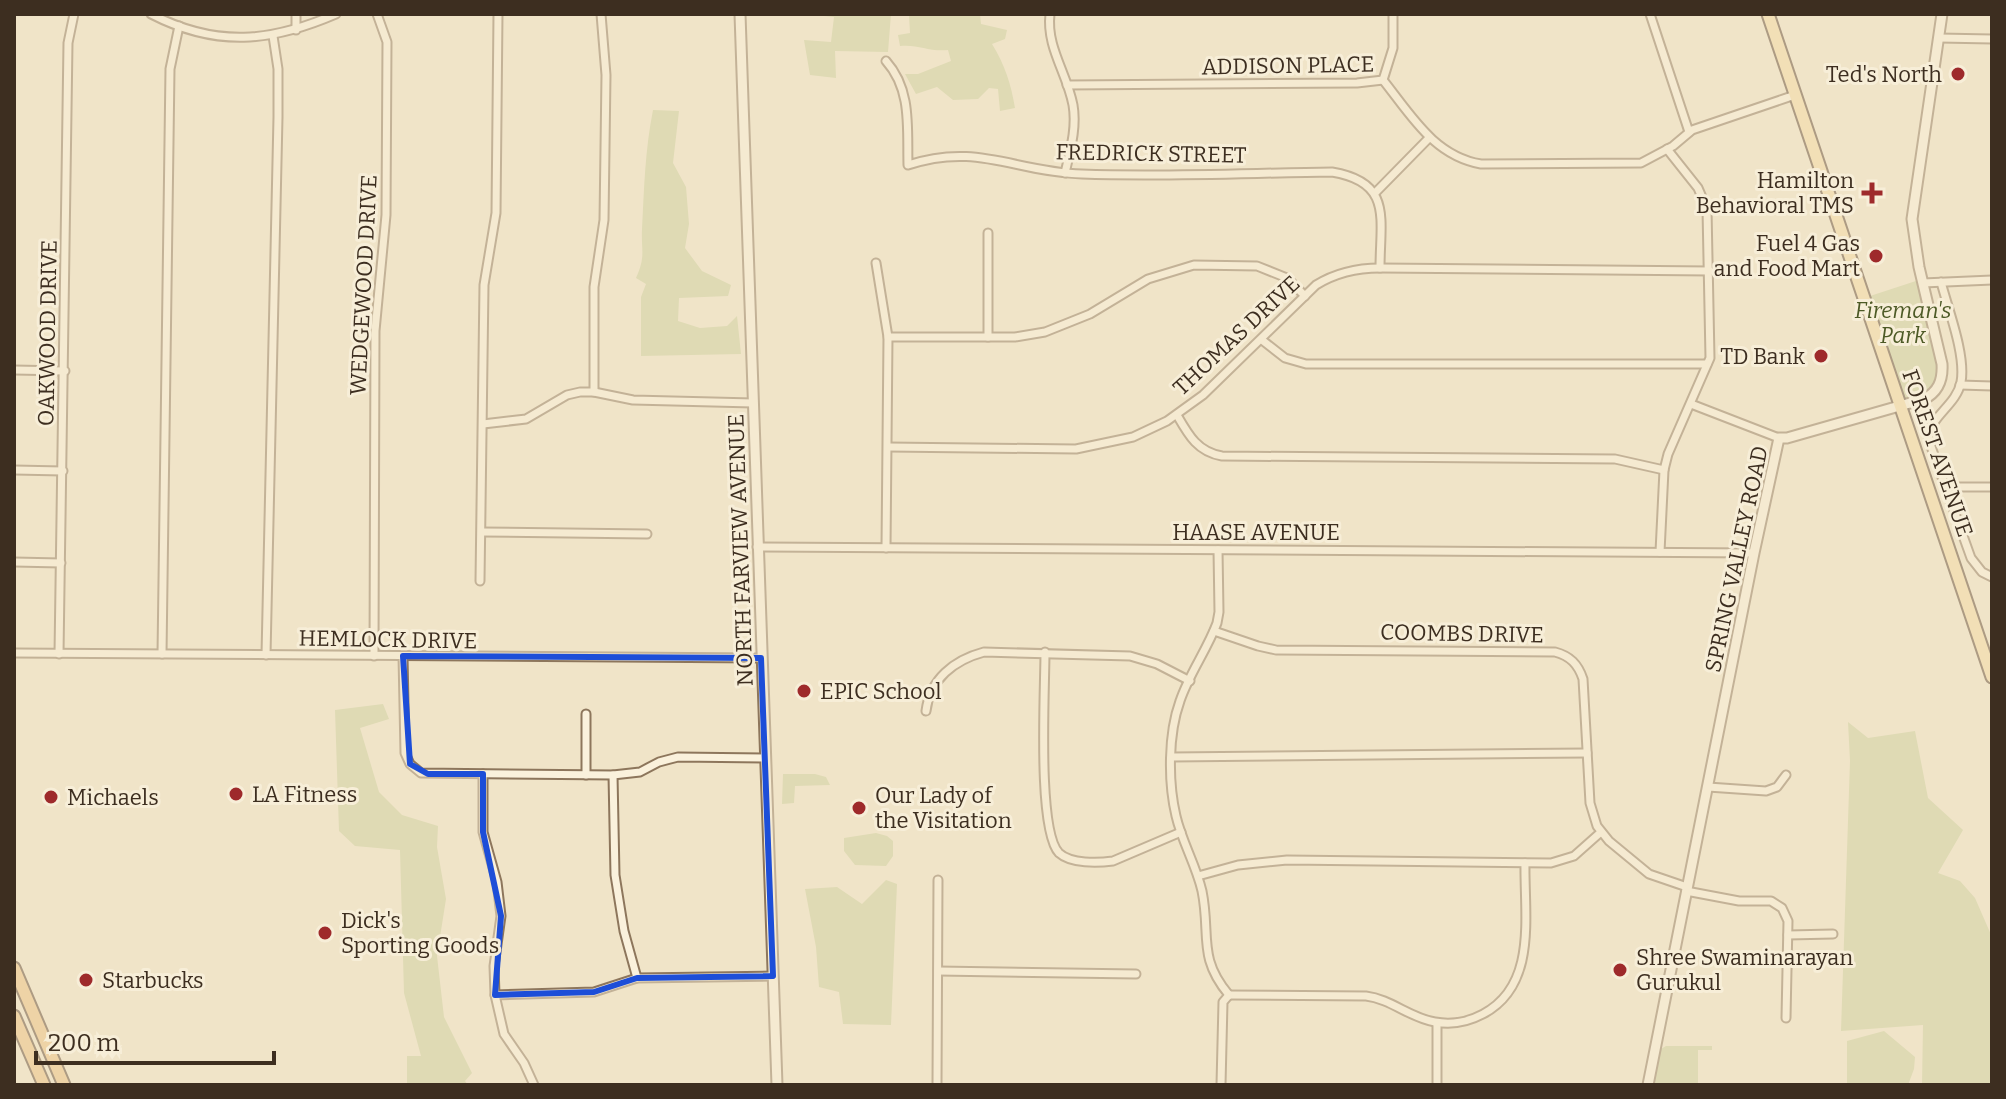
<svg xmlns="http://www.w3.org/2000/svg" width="2006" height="1099" font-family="Bitter,serif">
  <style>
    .green { fill: #c9cf9b }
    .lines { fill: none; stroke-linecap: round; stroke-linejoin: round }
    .minor-casing { stroke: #8d765c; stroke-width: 11 }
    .tertiary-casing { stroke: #8d765c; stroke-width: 13 }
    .primary-casing { stroke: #5b4430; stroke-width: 15 }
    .trunk-casing { stroke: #5b4430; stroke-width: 15 }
    .minor { stroke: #faf1dc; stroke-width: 7 }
    .tertiary { stroke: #faf1dc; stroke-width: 9 }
    .primary { stroke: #f3d9a0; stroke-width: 11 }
    .trunk { stroke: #eabe7c; stroke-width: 11 }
    .marked { fill: none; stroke: #1d4ed8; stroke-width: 6; stroke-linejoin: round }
    .poi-dot { fill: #9e2a2b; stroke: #f7eed8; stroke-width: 3 }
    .labels { text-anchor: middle; stroke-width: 6; stroke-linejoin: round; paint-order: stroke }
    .street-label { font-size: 22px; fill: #3d2e20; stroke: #f7eed8 }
    .poi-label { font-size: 22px; fill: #3d2e20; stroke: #f7eed8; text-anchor: start }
    .park-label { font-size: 22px; font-style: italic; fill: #4d5a26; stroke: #f7eed8 }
  </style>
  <rect width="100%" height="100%" fill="#f0e4c8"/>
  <!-- green -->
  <g class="green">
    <path d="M804,14H891L888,52L835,51L836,78L810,75L804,40L831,42L834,17Z"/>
    <path d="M906,14H959L961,16L962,14H980L981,24L1007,30L1005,39L992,44C1005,65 1011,84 1015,108L1000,111L998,89L989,88L978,99L953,100L937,87L916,94L905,74H918L951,61L948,50C929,52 918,44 900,46L898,35L910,33L909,15Z"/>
    <path d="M653,110L679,111L673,163L686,187L689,224L685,248L702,271L731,285L728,296L679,298L678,321L700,328L727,326L737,316L741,354L641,356V297L646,284L636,278C646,256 641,251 642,229C644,189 645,150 653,110Z"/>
    <path d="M1922,279L1942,364L1935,394L1901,407L1864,298Z"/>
    <path d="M383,704L389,719L360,728L379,792L402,815L438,826L437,847L446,899L437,956L444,1017L472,1073L465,1081L468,1085H385L407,1083V1056H421L404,993L400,850L355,846L339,831L335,710Z"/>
    <path d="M1848,722L1868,738L1915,731L1928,798L1963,830L1938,873L1960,881L1975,898L1992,937V1085H1922L1923,1025L1841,1031L1850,761Z"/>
    <path d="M783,774H815L826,777L830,785L795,786L794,803L782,804Z"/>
    <path d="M876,833L887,836L893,841V856L886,866L855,865L844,851V838Z"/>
    <path d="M886,880L897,884L891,1025L843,1024L839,992L819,987L816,947L805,889L837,887L862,904Z"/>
    <path d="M1884,1031L1915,1057L1914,1069L1908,1085H1847V1041Z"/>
    <path d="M1666,1046H1712V1050H1698V1085H1654L1661,1049Z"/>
  </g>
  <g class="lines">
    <defs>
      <g id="minor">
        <path d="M151,14C217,48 271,42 336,14"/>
        <path d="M296,14V30"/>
        <path d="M1050,14C1046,47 1067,73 1073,105C1077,128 1070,151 1065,173"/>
        <path d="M1650,14L1689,132"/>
        <path d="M1939,38L1992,39"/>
        <path d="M886,61C912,90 907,128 908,165C977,142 1015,172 1082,174C1165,177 1249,173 1332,172C1393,182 1380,219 1380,268"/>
        <path d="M1383,80C1411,115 1434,156 1481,164L1641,163L1673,146L1692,130L1795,95"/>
        <path d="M1383,80L1393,48V14"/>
        <path d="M1067,85L1357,83L1383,80"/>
        <path d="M1375,193L1429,138"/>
        <path d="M876,263L888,337L886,548"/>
        <path d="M1941,282C1948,309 1966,355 1961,382C1956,407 1927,417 1929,441L1971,558L1982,572L1992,577"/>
        <path d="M1923,283L1992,280"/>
        <path d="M888,337H1015L1045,332L1090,314L1148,279L1194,265L1257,266L1287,278L1305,296"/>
        <path d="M988,337V233"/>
        <path d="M1262,340L1285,358L1306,364H1707"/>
        <path d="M14,370L65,371"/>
        <path d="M1960,385L1992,386"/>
        <path d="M594,392V287L604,220L606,75L601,14"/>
        <path d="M1691,404L1779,438"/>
        <path d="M1177,415C1189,436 1198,452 1222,456L1615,459L1664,470"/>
        <path d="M483,424L526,419L567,395L580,392H594L633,400L753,403"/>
        <path d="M888,447L1076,449L1133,437L1167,421L1203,395L1316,285C1337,272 1357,268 1380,268L1710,271"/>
        <path d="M14,470L63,471"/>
        <path d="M1945,487H1992"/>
        <path d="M482,532L647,534"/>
        <path d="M757,547L1754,553"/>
        <path d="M1218,550L1219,612L1217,623C1207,650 1189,674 1180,701C1168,734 1168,782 1176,816C1182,842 1196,865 1202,891C1211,935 1197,957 1229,995"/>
        <path d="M1660,552L1664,470L1668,454L1710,358L1707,209L1698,188L1667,149"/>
        <path d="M14,562L61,563"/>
        <path d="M480,581L484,285L496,213L498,14"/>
        <path d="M1214,631L1258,646L1276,650L1555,652C1570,656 1578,664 1583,679L1590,803L1597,826L1609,841L1649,874L1687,887"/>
        <path d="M1045,652C1045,689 1037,830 1059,853C1071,864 1098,863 1113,861L1181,832"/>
        <path d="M14,653L761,658"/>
        <path d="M59,654L68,43L74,14"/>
        <path d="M162,654L170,69L179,26"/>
        <path d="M266,655L278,117V69L273,36"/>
        <path d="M374,656L375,331L386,215L387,42L377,14"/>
        <path d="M403,656L405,753L410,764L421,773L613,775L640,772L659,762L678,757L764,758"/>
        <path d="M926,711C930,679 954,660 984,652L1130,656L1157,664L1190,681"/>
        <path d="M1172,757L1587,753"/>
        <path d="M483,774V832L497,882L501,916L494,966L495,995L504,1034L524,1063L534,1085"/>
        <path d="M586,775V714"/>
        <path d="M613,775L615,875L624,931L637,978"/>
        <path d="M1708,787L1766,791L1777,787L1786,775"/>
        <path d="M1198,876L1238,865L1287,860L1551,863L1574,856L1601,832"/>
        <path d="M1686,891L1739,901H1771L1782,908L1788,921L1786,1018"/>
        <path d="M1788,935L1833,934"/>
        <path d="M938,971L1136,974"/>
        <path d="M495,995L594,992L637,978L773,976"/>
        <path d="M1229,995L1366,996C1391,999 1410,1018 1435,1022C1451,1025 1468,1022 1483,1014C1538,985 1524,915 1525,863"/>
        <path d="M937,1085L938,880"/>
        <path d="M1221,1085L1223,1002L1229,995"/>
        <path d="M1437,1085V1023"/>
      </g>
      <g id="tertiary">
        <path d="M740,14L777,1085"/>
        <path d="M1648,1085L1754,553L1779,438H1787L1924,399C1938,392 1943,381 1942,364L1919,267L1912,219L1942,14"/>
      </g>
      <path id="primary" d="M1768,14L1992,677"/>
      <g id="trunk">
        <path d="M14,968L64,1085"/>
        <path d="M14,1016L44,1085"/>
      </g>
    </defs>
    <!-- minor casing -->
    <use href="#minor" class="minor-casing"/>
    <!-- tertiary casing -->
    <use href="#tertiary" class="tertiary-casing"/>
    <!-- primary casing -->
    <use href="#primary" class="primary-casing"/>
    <!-- trunk casing -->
    <use href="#trunk" class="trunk-casing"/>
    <!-- minor -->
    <use href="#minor" class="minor"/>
    <!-- tertiary -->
    <use href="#tertiary" class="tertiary"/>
    <!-- primary -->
    <use href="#primary" class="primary"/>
    <!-- trunk -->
    <use href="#trunk" class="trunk"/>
  </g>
  <!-- marked area -->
  <path d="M0 0H2006V1099H0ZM403,656L761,658L773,976L637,978L594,992L495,995L501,916L483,832V774H428L410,764Z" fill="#f0e4c8" fill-opacity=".55" fill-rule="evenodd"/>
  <path class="marked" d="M403,656L761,658L773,976L637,978L594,992L495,995L501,916L483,832V774H428L410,764Z"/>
  <!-- markers -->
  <g class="poi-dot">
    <circle cx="1958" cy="74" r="8"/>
    <path d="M1868 181h8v8h8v8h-8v8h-8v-8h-8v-8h8z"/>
    <circle cx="1876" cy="256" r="8"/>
    <circle cx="1821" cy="356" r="8"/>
    <circle cx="804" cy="691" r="8"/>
    <circle cx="236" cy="794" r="8"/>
    <circle cx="51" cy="797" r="8"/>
    <circle cx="859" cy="808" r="8"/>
    <circle cx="325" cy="933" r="8"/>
    <circle cx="1620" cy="970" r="8"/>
    <circle cx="86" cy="980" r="8"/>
  </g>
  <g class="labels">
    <!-- street labels -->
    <g class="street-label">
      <text transform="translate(1288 65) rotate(-1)" y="8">ADDISON PLACE</text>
      <text transform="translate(1151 153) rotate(1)" y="8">FREDRICK STREET</text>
      <text transform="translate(363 285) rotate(-87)" y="8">WEDGEWOOD DRIVE</text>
      <text transform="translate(47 333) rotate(-89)" y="8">OAKWOOD DRIVE</text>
      <text transform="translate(1236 335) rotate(-43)" y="8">THOMAS DRIVE</text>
      <text transform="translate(1938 453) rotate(71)" y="8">FOREST AVENUE</text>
      <text x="1256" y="540">HAASE AVENUE</text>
      <text transform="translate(740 550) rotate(-92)" y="8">NORTH FARVIEW AVENUE</text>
      <text transform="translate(1736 559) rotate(-78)" y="8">SPRING VALLEY ROAD</text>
      <text transform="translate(1462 633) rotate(1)" y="8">COOMBS DRIVE</text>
      <text transform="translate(388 639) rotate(1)" y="8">HEMLOCK DRIVE</text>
    </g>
    <!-- poi labels -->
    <g class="poi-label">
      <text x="1942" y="82" text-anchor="end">Ted's North</text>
      <text x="1854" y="188" text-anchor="end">Hamilton<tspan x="1854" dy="25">Behavioral TMS</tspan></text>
      <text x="1860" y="251" text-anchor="end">Fuel 4 Gas<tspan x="1860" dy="25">and Food Mart</tspan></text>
      <text x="1805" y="364" text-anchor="end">TD Bank</text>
      <text x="820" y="699">EPIC School</text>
      <text x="252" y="802">LA Fitness</text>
      <text x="875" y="803">Our Lady of<tspan x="875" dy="25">the Visitation</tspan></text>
      <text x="67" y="805">Michaels</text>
      <text x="341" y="928">Dick's<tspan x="341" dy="25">Sporting Goods</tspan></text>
      <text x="1636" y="965">Shree Swaminarayan<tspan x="1636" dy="25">Gurukul</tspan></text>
      <text x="102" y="988">Starbucks</text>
    </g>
    <!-- park labels -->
    <g class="park-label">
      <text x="1903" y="318">Fireman's<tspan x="1903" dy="25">Park</tspan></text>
    </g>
  </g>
  <!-- border -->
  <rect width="2006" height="1099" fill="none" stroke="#3d2e20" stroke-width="32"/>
  <!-- scale -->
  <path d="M36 1051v12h238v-12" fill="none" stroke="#3d2e20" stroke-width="4"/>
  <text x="48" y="1051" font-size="24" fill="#3d2e20" stroke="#f7eed8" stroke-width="6" paint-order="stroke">200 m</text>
</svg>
